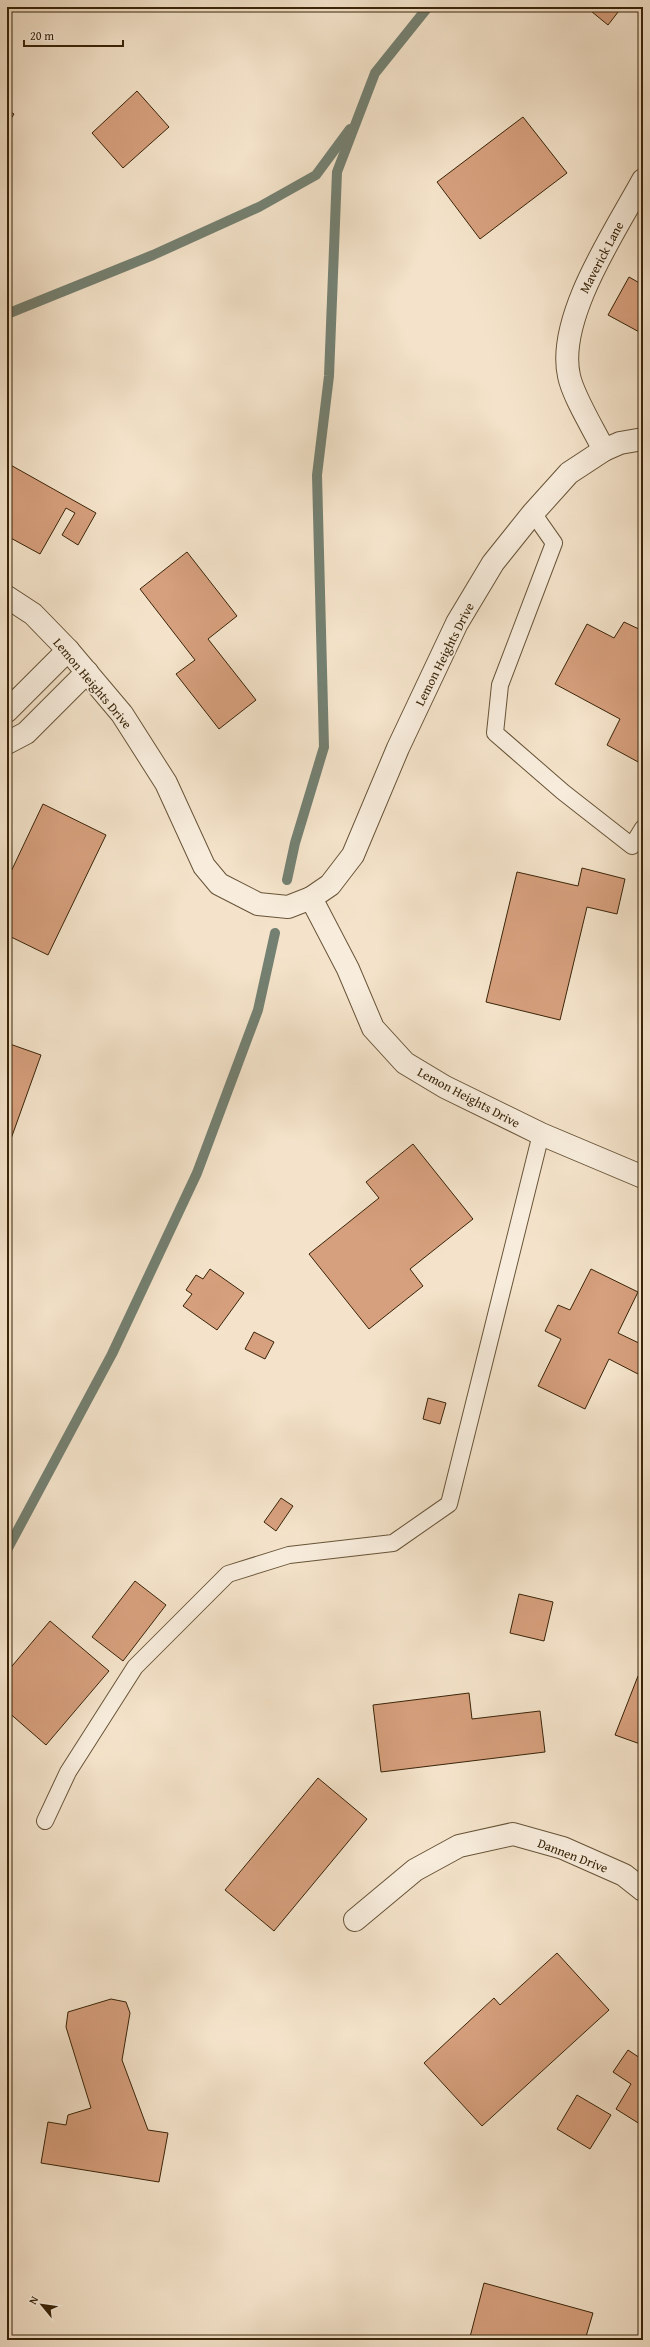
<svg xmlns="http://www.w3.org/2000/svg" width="650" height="2347" font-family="'Gentium Book Plus',serif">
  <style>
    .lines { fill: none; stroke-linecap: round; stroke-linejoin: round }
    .stream { stroke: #748071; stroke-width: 10 }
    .building { fill: #d69f7d; stroke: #392408 }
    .lane-casing { stroke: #685438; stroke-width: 18 }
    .street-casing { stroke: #685438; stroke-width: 24 }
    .lane { stroke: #f8eddd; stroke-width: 16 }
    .street { stroke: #f8eddd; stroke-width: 22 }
    .labels { text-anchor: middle; stroke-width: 3.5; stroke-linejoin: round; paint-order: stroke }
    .street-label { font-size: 13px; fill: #392408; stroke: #f8eddd }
  </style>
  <rect width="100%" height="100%" fill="#f4e3ca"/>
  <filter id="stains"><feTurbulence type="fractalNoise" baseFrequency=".005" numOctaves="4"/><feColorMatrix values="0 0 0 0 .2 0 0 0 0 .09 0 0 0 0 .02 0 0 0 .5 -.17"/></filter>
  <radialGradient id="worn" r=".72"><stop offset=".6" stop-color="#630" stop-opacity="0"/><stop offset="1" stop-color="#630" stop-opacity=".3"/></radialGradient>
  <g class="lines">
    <!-- stream -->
    <g class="stream">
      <path d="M7,314L153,255L259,207L316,175L350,129"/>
      <path d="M287,880L295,843L324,747L317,475L329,376L337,172L375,73L428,7"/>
      <path d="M7,1550L112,1354L197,1173L258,1010L275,933"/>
    </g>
  </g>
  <!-- building -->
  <g class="building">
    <path d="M586,7H622L608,25Z"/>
    <path d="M137,91L169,127L123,168L92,133Z"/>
    <path d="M7,110L14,114L7,125Z"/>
    <path d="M523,117L567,173L480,239L437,182Z"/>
    <path d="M629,277L643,285V334L608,315Z"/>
    <path d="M7,463L96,513L78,545L62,535L75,513L66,508L40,554L7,536Z"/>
    <path d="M187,552L237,616L208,639L256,700L219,729L176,674L195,660L140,589Z"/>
    <path d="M624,622L643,631V658L641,663L643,664V757L640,763L607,745L620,719L555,684L587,624L614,638Z"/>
    <path d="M43,804L106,835L48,955L7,935V880Z"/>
    <path d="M582,868L625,879L617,914L587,907L560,1020L486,1002L517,872L578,886Z"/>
    <path d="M7,1043L41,1055L7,1150Z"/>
    <path d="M413,1144L473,1219L410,1269L423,1286L369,1329L309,1254L379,1198L366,1182Z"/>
    <path d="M210,1269L244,1293L217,1330L183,1306L192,1294L186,1290L196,1275L203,1279Z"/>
    <path d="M591,1269L638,1292L618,1333L643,1345V1363L638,1374L609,1359L585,1409L538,1386L561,1339L545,1331L558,1305L570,1310Z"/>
    <path d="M254,1332L274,1342L265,1359L245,1349Z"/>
    <path d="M428,1398L446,1403L440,1424L423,1419Z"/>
    <path d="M281,1498L293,1506L276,1531L264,1522Z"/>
    <path d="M135,1581L166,1605L123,1661L92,1637Z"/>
    <path d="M519,1594L553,1602L544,1641L510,1633Z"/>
    <path d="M50,1621L109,1671L46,1745L7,1711V1672Z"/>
    <path d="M638,1676L643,1678V1745L615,1735Z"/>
    <path d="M469,1693L472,1719L540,1711L545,1752L381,1772L373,1705Z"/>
    <path d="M318,1778L367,1819L274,1931L225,1890Z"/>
    <path d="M557,1953L609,2010L482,2126L424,2063L494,1998L500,2005Z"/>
    <path d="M111,1999L126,2002L130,2013L122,2060L148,2130L168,2133L159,2182L41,2163L48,2122L66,2125L68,2115L91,2108L66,2027L68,2012Z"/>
    <path d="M628,2050L643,2060V2126L616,2109L631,2084L613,2072Z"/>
    <path d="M577,2095L611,2115L590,2149L557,2129Z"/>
    <path d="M484,2283L593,2313L585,2340H480L470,2337Z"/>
  </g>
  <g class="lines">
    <defs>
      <g id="lane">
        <path d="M533,513L554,543L500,685L495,733L563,792L632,846L643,828"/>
        <path d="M45,1821L68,1772L135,1667L228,1574L289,1555L393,1543L449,1504L541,1134"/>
      </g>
      <g id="street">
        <path d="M604,450C594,430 573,396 569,376C556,318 616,230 643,180"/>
        <path d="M7,597L33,614L68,650L122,714L166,783L204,866L219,884L258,904L288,907L311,898L330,885L353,855L398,748L457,623L493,563L533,513L569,473L604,450L620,443L643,439"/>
        <path d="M7,711L68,650"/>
        <path d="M7,743L26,733L87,672"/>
        <path d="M311,898L348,969L373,1028L405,1063L445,1087L541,1134L643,1177"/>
        <path d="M355,1920L415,1870L459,1846L513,1834L563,1848L624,1875L643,1890"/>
      </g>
    </defs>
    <!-- lane casing -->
    <use href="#lane" class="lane-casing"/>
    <!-- street casing -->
    <use href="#street" class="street-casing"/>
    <!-- lane -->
    <use href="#lane" class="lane"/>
    <!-- street -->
    <use href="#street" class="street"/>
  </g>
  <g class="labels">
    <!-- street labels -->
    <g class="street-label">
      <text transform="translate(601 257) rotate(-62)" y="5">Maverick Lane</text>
      <text transform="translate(444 654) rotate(-63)" y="5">Lemon Heights Drive</text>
      <text transform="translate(93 683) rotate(50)" y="5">Lemon Heights Drive</text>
      <text transform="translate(469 1097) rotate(28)" y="5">Lemon Heights Drive</text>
      <text transform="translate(573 1855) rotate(21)" y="5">Dannen Drive</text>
    </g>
  </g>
  <!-- margin -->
  <rect width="650" height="2347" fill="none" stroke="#f4e3ca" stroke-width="24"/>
  <rect x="8" y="8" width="634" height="2331" fill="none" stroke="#392408" stroke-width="2"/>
  <rect x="12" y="12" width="626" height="2323" fill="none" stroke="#392408"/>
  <!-- north arrow -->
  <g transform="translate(42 2305) rotate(299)" stroke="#f8eddd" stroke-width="3" paint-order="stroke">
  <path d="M0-3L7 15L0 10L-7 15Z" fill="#392408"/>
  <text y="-6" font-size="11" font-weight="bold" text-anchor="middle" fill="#392408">N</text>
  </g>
  <!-- scale -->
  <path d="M24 40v6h99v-6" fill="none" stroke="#392408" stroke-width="2"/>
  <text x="30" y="40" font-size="12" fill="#392408" stroke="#f8eddd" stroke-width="3" paint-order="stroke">20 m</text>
  <rect width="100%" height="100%" filter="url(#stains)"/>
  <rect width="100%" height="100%" fill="url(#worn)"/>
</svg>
